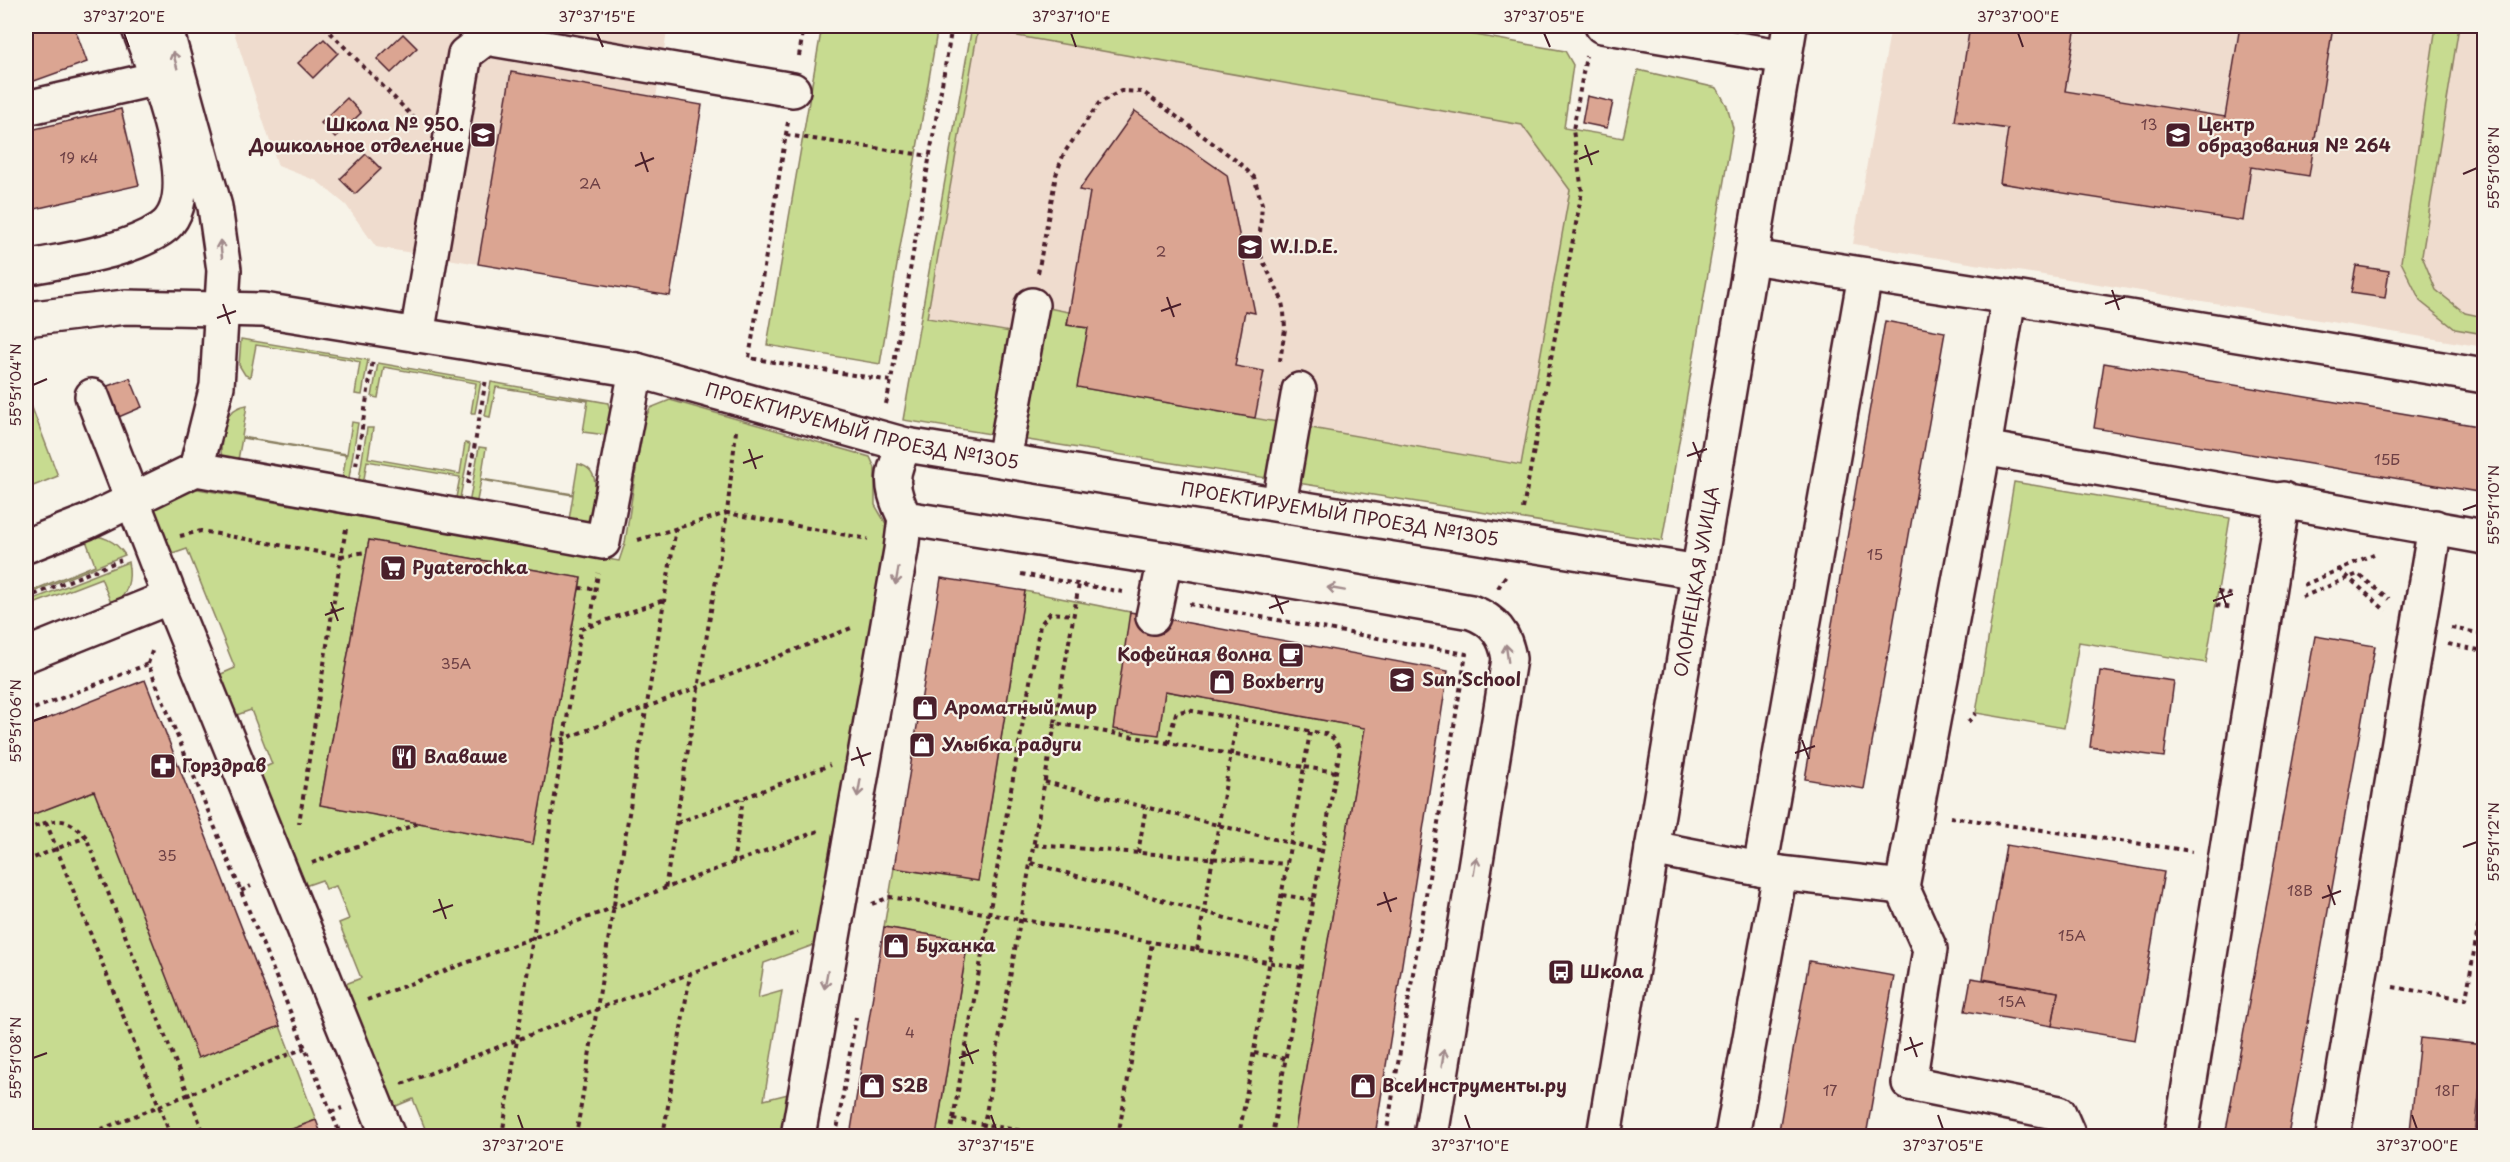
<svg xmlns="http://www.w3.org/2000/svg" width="2510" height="1162" font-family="'Playpen Sans',sans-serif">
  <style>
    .built { fill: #efdcce }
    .green { fill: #c7db90; stroke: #887d5e; stroke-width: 1.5; fill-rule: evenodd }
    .building { fill: #dba592; stroke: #4a1f2b; stroke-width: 1.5 }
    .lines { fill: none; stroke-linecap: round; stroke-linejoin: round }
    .minor-casing { stroke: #4a1f2b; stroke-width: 38 }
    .path { stroke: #4a1f2b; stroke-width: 4; stroke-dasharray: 4.5 4.5; stroke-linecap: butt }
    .minor { stroke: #f7f3e8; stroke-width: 33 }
    .oneway { stroke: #a0898a }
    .ticks { fill: none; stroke: #4a1f2b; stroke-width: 2 }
    .labels { text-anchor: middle; stroke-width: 4.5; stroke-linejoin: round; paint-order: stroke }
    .number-label { font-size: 15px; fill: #6e4045 }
    .poi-label { font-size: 18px; font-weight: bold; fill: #4a1f2b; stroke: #f7f3e8; text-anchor: start }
    .street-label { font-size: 18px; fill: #4a1f2b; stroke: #f7f3e8 }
    .neatline { fill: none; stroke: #4a1f2b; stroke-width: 2 }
    .ticks-label { font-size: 15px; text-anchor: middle; fill: #4a1f2b }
  </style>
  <rect width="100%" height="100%" fill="#f7f3e8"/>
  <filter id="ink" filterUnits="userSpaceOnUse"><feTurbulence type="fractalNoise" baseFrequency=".0167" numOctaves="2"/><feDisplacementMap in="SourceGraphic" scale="12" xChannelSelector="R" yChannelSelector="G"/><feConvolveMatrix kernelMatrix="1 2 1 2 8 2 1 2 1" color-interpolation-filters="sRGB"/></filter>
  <g filter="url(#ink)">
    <!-- built -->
    <g class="built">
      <path d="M232,26H668L656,97L702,105L670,296L376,247L346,205L317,181L278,166Z"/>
      <path d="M1891,26H2484V347L1853,244Z"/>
      <path d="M978,29L1522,125L1570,190L1521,465L1077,387L1088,329L1067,325L1069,312L1017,333L927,318Z"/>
    </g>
    <!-- green -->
    <g class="green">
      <path d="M822,26H938L880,364L767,345Z"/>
      <path d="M972,26H1425L1565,51L1573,65L1564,128L1623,138L1638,70L1717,88L1727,106L1733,128L1662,541L903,420ZM978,29L1522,125L1570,190L1521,465L1078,387L1088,328L1067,325L1069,312L1022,303L1016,333L927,318Z"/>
      <path d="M2436,26H2459L2422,256L2436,290L2465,313L2484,317V334L2455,329L2421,302L2401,262Z"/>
      <path d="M241,339L368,360L362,395L355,394L360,362L347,359L256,345L250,377L245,375L239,365Z"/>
      <path d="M378,363L481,381L475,413H471L476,383L384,367L378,398L372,397Z"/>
      <path d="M491,382L608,403L611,414L606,435L583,432L588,401L496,387L490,417L485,416Z"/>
      <path d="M26,392L58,476L26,489Z"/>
      <path d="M670,400L870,457L875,468V505L892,534L822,942L764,963L758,998L782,991L764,1100L796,1092L788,1136H428L413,1099L389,1109L338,987L361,978L339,923L349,919L336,886L326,889L322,880L299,888L249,774L272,764L251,710L228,718L212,678L235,668L187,549L164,557L149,522L159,502L192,488L619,561L625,543L643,424L650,408ZM369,540L581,578L533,844L320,805Z"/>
      <path d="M247,405L242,437L333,452L347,454L352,422L358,423L347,490L341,489L346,455L242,438L236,471C231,467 225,462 222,457C219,450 225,420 230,414C234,409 240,406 247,405Z"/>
      <path d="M367,428H373L368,458L460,474L465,443L470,444L458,509L454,508L460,477L367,461L362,491L357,492Z"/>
      <path d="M479,447L486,448L481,479L573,494L578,464C606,470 592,502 588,521L582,526H568L573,495L481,480L475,511L468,510Z"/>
      <path d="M2014,482L2230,518L2206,663L2079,642L2064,728L1976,713Z"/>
      <path d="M84,535C102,535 115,540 125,555L26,595V593L95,565Z"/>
      <path d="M128,562C132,581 127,594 113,608L101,578L26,607V602Z"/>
      <path d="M1025,591L1130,612L1158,735L1165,691L1365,728L1294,1136H936L968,941L884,927L894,868L978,881Z"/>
      <path d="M94,791L280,1026L316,1120L274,1136H26V817Z"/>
    </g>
    <!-- building -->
    <g class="building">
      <path d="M26,26H74L87,62L26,84Z"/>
      <path d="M1970,26H2076L2065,91L2225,117L2240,26H2333L2309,176L2251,167L2243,221L2000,183L2008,129L1955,121Z"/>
      <path d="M403,34L417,48L391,73L377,59Z"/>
      <path d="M324,39L338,53L313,78L298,63Z"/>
      <path d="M511,72L702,105L670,296L478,264Z"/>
      <path d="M1587,96L1613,102L1607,128L1582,123Z"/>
      <path d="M347,98L361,113L335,138L321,123Z"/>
      <path d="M121,109L139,185L26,211V131Z"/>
      <path d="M1135,111L1227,175L1255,313L1245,311L1235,366L1264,371L1255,418L1077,387L1088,328L1067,325L1090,192L1079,190Z"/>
      <path d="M366,154L381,169L355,194L340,179Z"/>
      <path d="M2356,266L2389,271L2385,298L2351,293Z"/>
      <path d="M1885,321L1945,332L1864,789L1805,779Z"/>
      <path d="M2104,363L2484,427V493L2094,428Z"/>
      <path d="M130,378L142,407L114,419L102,388Z"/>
      <path d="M369,540L581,578L533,844L320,805Z"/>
      <path d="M941,578L1025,591L978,881L894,868Z"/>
      <path d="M1130,612L1448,671L1375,1136H1294L1365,728L1165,691L1159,735L1113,729Z"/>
      <path d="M2315,636L2375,646L2288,1136H2225Z"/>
      <path d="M2100,671L2174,681L2164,757L2090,747Z"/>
      <path d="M145,680L280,1026L198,1058L94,791L26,817V727Z"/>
      <path d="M2006,845L2164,872L2135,1040L2052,1026L2058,992L1983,979Z"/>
      <path d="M884,927L968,941L936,1136H850Z"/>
      <path d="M1809,961L1894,976L1866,1136H1778Z"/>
      <path d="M1971,978L2058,992L2052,1026L1965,1011Z"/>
      <path d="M2420,1038L2484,1045L2475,1136L2410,1131Z"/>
      <path d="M316,1120L322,1136H274Z"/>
    </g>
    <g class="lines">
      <defs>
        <g id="minor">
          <path d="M1602,26L1643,33L1644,26"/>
          <path d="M1643,33L1785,57"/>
          <path d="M26,108L158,78"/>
          <path d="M1752,257L2009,297L2484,376"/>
          <path d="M26,268C68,259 125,253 161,229C208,199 153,66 138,26"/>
          <path d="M2009,297L1984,448L2484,537"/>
          <path id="s1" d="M26,319L125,307L263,310L636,370L906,445L1699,572"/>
          <path d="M417,335L465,54L486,38L793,90"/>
          <path d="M92,396L170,597L388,1136"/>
          <path d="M906,445C889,473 890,489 905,518L1165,559L1471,612C1494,620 1506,636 1509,659L1431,1136"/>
          <path d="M1984,448L1902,887L1930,949L1909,1083L2059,1113L2069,1136"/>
          <path d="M1004,460L1032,305"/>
          <path d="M196,469L603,542L636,370"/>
          <path d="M1279,504L1299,390"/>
          <path d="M26,546L87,522L196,469L217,386L224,270L215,207L165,26"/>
          <path d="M1153,617L1165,559"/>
          <path d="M26,655L170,597"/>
          <path d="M1652,848L1780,873L1732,1136"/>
          <path d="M1760,869L1865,275"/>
          <path d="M1780,873L1902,887"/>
          <path d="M798,1136L901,550L905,518"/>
          <path id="s2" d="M1604,1136L1790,26"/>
          <path d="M2181,1136L2283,499"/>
          <path d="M2333,1136L2435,527"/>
        </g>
      </defs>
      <!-- minor casing -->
      <use href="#minor" class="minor-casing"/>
      <!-- path -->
      <g class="path">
        <path d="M324,26L418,122"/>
        <path d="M799,56L804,26"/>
        <path d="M788,122L749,358L891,381L952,26"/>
        <path d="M786,135L930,156"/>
        <path d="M1038,273L1056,175L1064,153L1099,103L1121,91L1143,92L1237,161L1254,177L1262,204L1259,247L1262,259L1281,298L1284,312L1285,329L1280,361"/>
        <path d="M886,404L891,381"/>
        <path d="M736,431L727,513L868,539"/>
        <path d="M356,465L373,360"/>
        <path d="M468,484L486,379"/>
        <path d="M1523,509L1582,191L1573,130L1586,56"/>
        <path d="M346,529L341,556L366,552"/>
        <path d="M180,536L201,531L341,556L299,823"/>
        <path d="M638,540L727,513L665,889"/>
        <path d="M2339,569L2386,611"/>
        <path d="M1021,574L1123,592"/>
        <path d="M2304,585L2376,553"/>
        <path d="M579,588L596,589"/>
        <path d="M1498,588L1507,574"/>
        <path d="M2218,592L2234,595"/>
        <path d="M2302,597L2358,574L2389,599"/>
        <path d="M26,598L121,560"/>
        <path d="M1189,604L1466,654L1386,1136"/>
        <path d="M2216,605L2233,608"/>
        <path d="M590,626L664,600"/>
        <path d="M2451,628L2484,634"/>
        <path d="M2448,644L2484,651"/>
        <path d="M148,664L153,648"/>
        <path d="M26,712L148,664L341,1136"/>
        <path d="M1968,722L1976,713"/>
        <path d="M1055,723L1079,584"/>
        <path d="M1310,732L1304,767L1336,772"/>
        <path d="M552,740L564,739L854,627"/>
        <path d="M1168,743L1176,713L1187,710L1326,734L1333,738L1340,749L1272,1136"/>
        <path d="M1045,782L1322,851"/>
        <path d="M1950,817L2192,851"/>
        <path d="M46,822L171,1136"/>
        <path d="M677,823L830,765"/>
        <path d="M26,830C52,820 65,813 86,837L205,1136"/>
        <path d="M1034,845L1287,864"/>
        <path d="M1138,853L1146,807"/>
        <path d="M26,861L86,837"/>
        <path d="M312,863L419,823"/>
        <path d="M733,863L743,799"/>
        <path d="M1031,863L1275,932"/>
        <path d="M241,891L251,886"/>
        <path d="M1282,895L1314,900"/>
        <path d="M872,904L890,897L1302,968"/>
        <path d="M1197,950L1237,719"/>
        <path d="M2393,987L2466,999L2484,892"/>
        <path d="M367,1000L818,831"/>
        <path d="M1254,1053L1286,1059"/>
        <path d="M402,1084L798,932"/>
        <path d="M331,1112L342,1108"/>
        <path d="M953,1119L1051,1136"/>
        <path d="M84,1136L305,1048"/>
        <path d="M502,1136L581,629L590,626L598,573"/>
        <path d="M576,1136L676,528"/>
        <path d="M663,1136L690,975"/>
        <path d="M836,1136L856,1017"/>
        <path d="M950,1136L1040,625L1050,613L1074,615"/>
        <path d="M982,1136L1055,723L1304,767L1239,1136"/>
        <path d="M1118,1136L1152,943"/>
      </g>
      <!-- minor -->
      <use href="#minor" class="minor"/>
    </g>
    <!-- one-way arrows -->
    <defs><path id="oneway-shaft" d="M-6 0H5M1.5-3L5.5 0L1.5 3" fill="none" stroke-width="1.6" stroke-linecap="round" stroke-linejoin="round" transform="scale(1.5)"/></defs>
    <g class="oneway">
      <use href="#oneway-shaft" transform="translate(175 60) rotate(-105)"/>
      <use href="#oneway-shaft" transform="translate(221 249) rotate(-97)"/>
      <use href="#oneway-shaft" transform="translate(897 576) rotate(100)"/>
      <use href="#oneway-shaft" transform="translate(1336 589) rotate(-170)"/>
      <use href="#oneway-shaft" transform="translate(1507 653) rotate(-98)"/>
      <use href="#oneway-shaft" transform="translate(859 788) rotate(100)"/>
      <use href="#oneway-shaft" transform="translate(1475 866) rotate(-81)"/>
      <use href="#oneway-shaft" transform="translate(826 980) rotate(100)"/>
      <use href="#oneway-shaft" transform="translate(1443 1058) rotate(-81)"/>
    </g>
  </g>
  <!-- ticks -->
  <path class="ticks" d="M124,33L129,47M597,33L603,47M1071,33L1076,47M1544,33L1550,47M2018,33L2023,47M1585,145L1592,165M641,152L648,172M1579,159L1599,151M635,166L654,158M2463,174L2477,168M2112,290L2119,310M1167,297L1174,317M223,304L230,324M2105,304L2125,297M1161,311L1181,304M217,318L236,311M33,385L47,379M1693,442L1701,462M749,449L756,469M1687,456L1707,449M743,463L763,456M2463,510L2477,505M2220,588L2227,607M1275,595L1283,614M2213,601L2233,594M331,602L338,621M1269,608L1289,601M325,615L344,608M33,721L47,716M1802,740L1809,759M857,747L864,766M1795,753L1815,746M851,760L871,753M2463,847L2477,842M2328,885L2335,905M1384,892L1391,912M2322,898L2341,891M439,899L446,919M1377,905L1397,898M433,912L453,905M1910,1037L1917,1057M965,1044L973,1064M1904,1050L1923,1043M33,1058L47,1053M959,1058L979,1050M518,1115L523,1129M991,1115L996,1129M1465,1115L1470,1129M1938,1115L1943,1129M2412,1115L2417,1129"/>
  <!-- icons -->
  <defs>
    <symbol id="school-square" viewBox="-11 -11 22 22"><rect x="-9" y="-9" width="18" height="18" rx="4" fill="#4a1f2b" stroke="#f7f3e8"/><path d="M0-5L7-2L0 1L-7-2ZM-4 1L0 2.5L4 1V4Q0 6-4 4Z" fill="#fff"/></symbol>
    <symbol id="supermarket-square" viewBox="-11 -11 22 22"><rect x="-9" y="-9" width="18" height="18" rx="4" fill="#4a1f2b" stroke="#f7f3e8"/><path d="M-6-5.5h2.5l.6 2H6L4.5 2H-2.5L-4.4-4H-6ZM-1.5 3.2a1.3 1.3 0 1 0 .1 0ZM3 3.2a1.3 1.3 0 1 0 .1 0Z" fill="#fff"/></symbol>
    <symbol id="cafe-square" viewBox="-11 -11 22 22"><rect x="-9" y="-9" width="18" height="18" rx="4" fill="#4a1f2b" stroke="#f7f3e8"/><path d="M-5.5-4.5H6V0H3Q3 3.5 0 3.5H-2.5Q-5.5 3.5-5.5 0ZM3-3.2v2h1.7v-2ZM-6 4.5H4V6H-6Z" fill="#fff"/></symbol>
    <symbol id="shop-square" viewBox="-11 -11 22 22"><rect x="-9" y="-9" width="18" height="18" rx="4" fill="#4a1f2b" stroke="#f7f3e8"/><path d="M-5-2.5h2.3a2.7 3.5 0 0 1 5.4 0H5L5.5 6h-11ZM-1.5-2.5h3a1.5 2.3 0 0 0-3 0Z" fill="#fff"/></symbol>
    <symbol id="restaurant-square" viewBox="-11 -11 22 22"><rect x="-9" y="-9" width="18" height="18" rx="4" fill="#4a1f2b" stroke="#f7f3e8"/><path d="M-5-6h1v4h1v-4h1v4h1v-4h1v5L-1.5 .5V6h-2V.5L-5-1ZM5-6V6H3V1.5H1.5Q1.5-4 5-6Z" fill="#fff"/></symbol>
    <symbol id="pharmacy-square" viewBox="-11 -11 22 22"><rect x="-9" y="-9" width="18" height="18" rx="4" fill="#4a1f2b" stroke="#f7f3e8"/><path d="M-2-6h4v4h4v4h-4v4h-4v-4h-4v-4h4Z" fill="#fff"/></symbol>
    <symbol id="bus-square" viewBox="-11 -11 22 22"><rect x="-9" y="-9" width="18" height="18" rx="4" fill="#4a1f2b" stroke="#f7f3e8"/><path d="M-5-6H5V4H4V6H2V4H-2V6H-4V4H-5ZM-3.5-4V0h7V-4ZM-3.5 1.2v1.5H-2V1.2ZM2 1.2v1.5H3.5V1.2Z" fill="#fff"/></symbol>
  </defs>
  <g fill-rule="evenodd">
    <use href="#school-square" x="468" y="120" width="30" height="30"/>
    <use href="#school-square" x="2163" y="120" width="30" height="30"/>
    <use href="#school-square" x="1235" y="232" width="30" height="30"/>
    <use href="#supermarket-square" x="378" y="553" width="30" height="30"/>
    <use href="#cafe-square" x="1276" y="640" width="30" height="30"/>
    <use href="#school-square" x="1387" y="665" width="30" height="30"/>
    <use href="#shop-square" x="1207" y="667" width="30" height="30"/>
    <use href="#shop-square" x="910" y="693" width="30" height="30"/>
    <use href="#shop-square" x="907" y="730" width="30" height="30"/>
    <use href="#restaurant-square" x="389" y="742" width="30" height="30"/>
    <use href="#pharmacy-square" x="148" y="751" width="30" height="30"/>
    <use href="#shop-square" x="881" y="931" width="30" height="30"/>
    <use href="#bus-square" x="1546" y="957" width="30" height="30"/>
    <use href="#shop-square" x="857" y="1071" width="30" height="30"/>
    <use href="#shop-square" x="1348" y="1071" width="30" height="30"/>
  </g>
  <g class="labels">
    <!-- number labels -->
    <g class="number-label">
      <text x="2149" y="130">13</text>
      <text x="79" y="163">19 к4</text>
      <text x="590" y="189">2А</text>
      <text x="1161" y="257">2</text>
      <text x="2387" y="465">15Б</text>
      <text x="1875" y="560">15</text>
      <text x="456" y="669">35А</text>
      <text x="167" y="861">35</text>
      <text x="2300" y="896">18В</text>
      <text x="2072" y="941">15А</text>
      <text x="2012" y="1007">15А</text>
      <text x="910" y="1038">4</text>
      <text x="1830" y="1096">17</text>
      <text x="2447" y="1096">18Г</text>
    </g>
    <!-- poi labels -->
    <g class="poi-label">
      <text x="464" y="131" text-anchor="end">Школа № 950.<tspan x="464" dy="21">Дошкольное отделение</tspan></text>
      <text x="2198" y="131">Центр<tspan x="2198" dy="21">образования № 264</tspan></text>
      <text x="1270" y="253">W.I.D.E.</text>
      <text x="412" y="574">Pyaterochka</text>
      <text x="1272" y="661" text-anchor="end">Кофейная волна</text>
      <text x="1422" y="686">Sun School</text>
      <text x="1242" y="688">Boxberry</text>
      <text x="944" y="714">Ароматный мир</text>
      <text x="942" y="751">Улыбка радуги</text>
      <text x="424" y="763">Влаваше</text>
      <text x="182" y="772">Горздрав</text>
      <text x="916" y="952">Буханка</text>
      <text x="1580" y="978">Школа</text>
      <text x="892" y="1092">S2B</text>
      <text x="1382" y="1092">ВсеИнструменты.ру</text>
    </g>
    <!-- street labels -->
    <g class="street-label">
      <text dy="6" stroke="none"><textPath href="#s1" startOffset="849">ПРОЕКТИРУЕМЫЙ ПРОЕЗД №1305</textPath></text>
      <text dy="6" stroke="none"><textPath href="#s1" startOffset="1335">ПРОЕКТИРУЕМЫЙ ПРОЕЗД №1305</textPath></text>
      <text dy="6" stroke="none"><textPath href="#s2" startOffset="562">ОЛОНЕЦКАЯ УЛИЦА</textPath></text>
    </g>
  </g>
  <!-- margin -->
  <rect width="2510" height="1162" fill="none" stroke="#f7f3e8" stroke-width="66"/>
  <rect x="33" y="33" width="2444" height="1096" class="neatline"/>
  <g class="ticks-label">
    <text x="124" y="22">37°37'20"E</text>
    <text x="597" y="22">37°37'15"E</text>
    <text x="1071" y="22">37°37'10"E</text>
    <text x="1544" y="22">37°37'05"E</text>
    <text x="2018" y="22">37°37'00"E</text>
    <text transform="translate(2494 168) rotate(-90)" y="5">55°51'08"N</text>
    <text transform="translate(16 385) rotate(-90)" y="5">55°51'04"N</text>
    <text transform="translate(2494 505) rotate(-90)" y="5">55°51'10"N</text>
    <text transform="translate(16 721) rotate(-90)" y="5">55°51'06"N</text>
    <text transform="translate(2494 842) rotate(-90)" y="5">55°51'12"N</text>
    <text transform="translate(16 1058) rotate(-90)" y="5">55°51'08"N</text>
    <text x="523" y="1151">37°37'20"E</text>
    <text x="996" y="1151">37°37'15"E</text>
    <text x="1470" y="1151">37°37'10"E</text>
    <text x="1943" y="1151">37°37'05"E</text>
    <text x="2417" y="1151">37°37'00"E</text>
  </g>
</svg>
